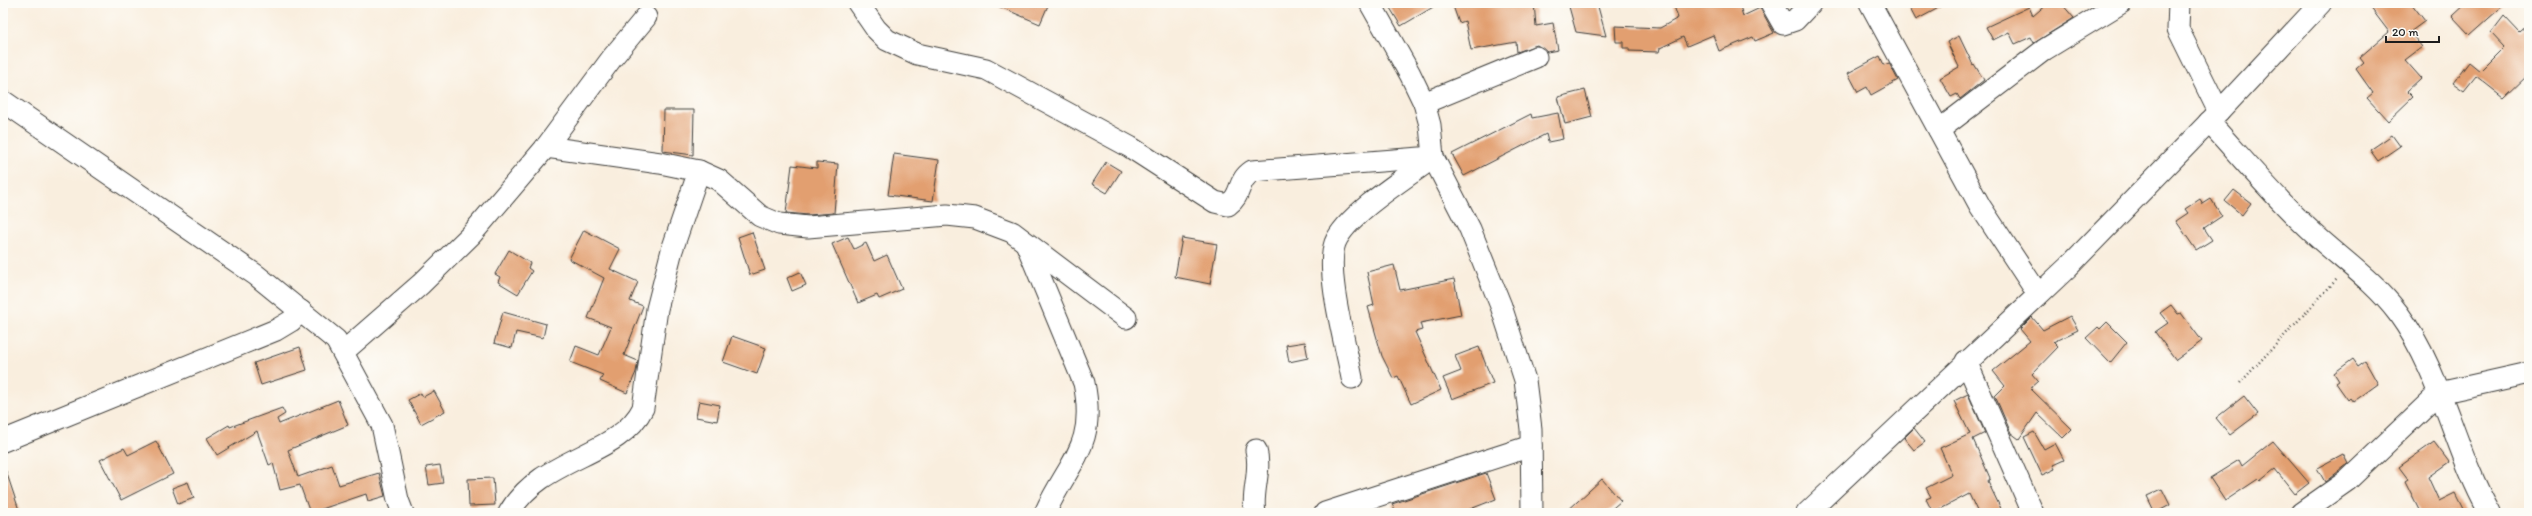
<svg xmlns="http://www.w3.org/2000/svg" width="2532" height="516" font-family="Itim,sans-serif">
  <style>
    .building { fill: #e29f6f }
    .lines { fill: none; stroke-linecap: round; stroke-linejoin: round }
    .minor-casing { stroke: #3d3c39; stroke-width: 23 }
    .path { stroke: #3d3c39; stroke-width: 2.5; stroke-dasharray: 1 3; stroke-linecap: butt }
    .minor { stroke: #fff; stroke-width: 21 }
  </style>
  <rect width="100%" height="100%" fill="#fdfcf7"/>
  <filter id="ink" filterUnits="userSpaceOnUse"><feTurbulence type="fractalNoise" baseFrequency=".025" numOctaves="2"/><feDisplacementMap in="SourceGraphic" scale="8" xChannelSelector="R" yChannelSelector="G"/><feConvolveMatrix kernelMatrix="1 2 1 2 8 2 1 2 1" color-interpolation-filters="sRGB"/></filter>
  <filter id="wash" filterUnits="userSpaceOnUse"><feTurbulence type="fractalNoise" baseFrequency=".012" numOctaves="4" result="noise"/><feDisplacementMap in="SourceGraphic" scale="16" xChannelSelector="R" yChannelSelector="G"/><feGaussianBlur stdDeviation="0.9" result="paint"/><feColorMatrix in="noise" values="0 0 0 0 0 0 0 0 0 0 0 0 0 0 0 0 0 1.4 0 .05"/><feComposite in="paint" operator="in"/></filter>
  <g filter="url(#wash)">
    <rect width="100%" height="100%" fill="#f9eede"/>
    <g id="blocks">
      <!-- building -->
      <g class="building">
        <path d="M991,3H1049L1040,24Z"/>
        <path d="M1387,3H1440L1401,26Z"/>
        <path d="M1452,3H1534L1536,26L1553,23L1558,50L1547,52L1537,45L1517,52L1516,42L1471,50L1465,21L1459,23Z"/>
        <path d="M1568,3H1597L1606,36L1576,32Z"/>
        <path d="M1673,3H1739L1743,16L1760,8L1774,33L1755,41L1753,37L1719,51L1713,35L1687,46L1683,37L1660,48L1659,52L1629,51V48H1623V42H1616L1615,26L1660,28L1678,18Z"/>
        <path d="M1907,3H1948L1916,20Z"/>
        <path d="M2048,3H2061L2074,18L2034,43L2031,37L2015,44L2009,32L1993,40L1986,27L2029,7L2033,16Z"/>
        <path d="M2367,3H2411L2425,21L2410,32L2422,47L2405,60L2421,78L2407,91L2413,97L2388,121L2367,98L2373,93L2356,69L2364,62L2360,57L2389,32Z"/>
        <path d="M2466,3H2506L2470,35L2452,16Z"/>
        <path d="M2504,16L2519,32L2529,23V74L2504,98L2476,76L2464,91L2453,83L2469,62L2480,71L2504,47L2491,33Z"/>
        <path d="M1959,36L1973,65L1974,64L1984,80L1960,99L1957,94L1951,97L1940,78L1959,67L1947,42Z"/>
        <path d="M1880,56L1884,65L1889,63L1898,80L1871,95L1867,87L1858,92L1848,73Z"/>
        <path d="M1585,90L1592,117L1565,124L1558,97Z"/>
        <path d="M664,110H694L693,155L663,151Z"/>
        <path d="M1558,113L1563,139L1548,142L1546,134L1464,176L1452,154L1531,114L1532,118Z"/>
        <path d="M2392,135L2400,146L2378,161L2370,150Z"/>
        <path d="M894,154L939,160L933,201L888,195Z"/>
        <path d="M817,162L838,164L834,213L808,215L786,213L792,165L817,168Z"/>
        <path d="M1106,162L1121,171L1107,193L1092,184Z"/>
        <path d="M2234,190L2251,203L2242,215L2225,201Z"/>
        <path d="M2200,199L2203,204L2211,199L2222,216L2204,228L2212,240L2196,250L2176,221L2188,213L2185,209Z"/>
        <path d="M584,230L620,249L610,269L638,282L630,301L643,306L624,355L638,361L636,372L627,393L600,381L603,375L570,362L576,346L599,355L611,327L588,318L604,278L569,259Z"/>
        <path d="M752,232L765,270L750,275L738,237Z"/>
        <path d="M848,237L854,249L866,243L874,261L887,255L902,289L879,299L877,295L858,303L832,244Z"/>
        <path d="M1182,238L1217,244L1210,284L1175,277Z"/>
        <path d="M509,250L530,263L528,268L532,271L518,294L498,282L500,277L495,274Z"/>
        <path d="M1394,265L1400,290L1454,279L1461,315L1420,323L1422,330L1415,332L1441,390L1411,404L1398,376L1393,378L1382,356L1368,307L1374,305L1367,272Z"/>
        <path d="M800,272L806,285L792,291L787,278Z"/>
        <path d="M2171,305L2178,314L2181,313L2202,341L2176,360L2155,332L2168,323L2160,313Z"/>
        <path d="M503,312L546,324L543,338L516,332L512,348L494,343Z"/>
        <path d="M2070,316L2078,330L2053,342L2058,347L2032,374L2038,381L2030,388L2072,429L2063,438L2037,413L2019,439L2011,433L1995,396L2005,386L1993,371L2030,341L2020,329L2032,317L2043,330Z"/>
        <path d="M2107,322L2127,342L2110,363L2086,338L2098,327L2100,329Z"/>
        <path d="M732,336L766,348L757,374L723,362Z"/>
        <path d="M1305,342L1308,358L1289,362L1286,345Z"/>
        <path d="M300,347L307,370L261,385L254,363Z"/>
        <path d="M1479,347L1493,383L1452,399L1443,378L1461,371L1455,356Z"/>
        <path d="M2353,359L2358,366L2365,361L2378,384L2353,402L2350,398L2348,400L2336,383L2339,381L2334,373Z"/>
        <path d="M434,391L445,411L421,424L408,400L421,393L423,397Z"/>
        <path d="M1968,394L1985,433L1973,439L1990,478L1988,482L2003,513H1978L1969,494L1933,513L1926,499L1931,497L1926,488L1952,475L1940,448L1970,434L1954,401Z"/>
        <path d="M2244,396L2258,414L2230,435L2216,418Z"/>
        <path d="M338,400L348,425L288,450L298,477L332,465L339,485L379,473L385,496L368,501L366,494L310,513L300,485L280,490L273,463L269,465L257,431L217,455L207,438L229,425L230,427L282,408L285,414L277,419L279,424Z"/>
        <path d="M699,401L720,405L717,421L696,417Z"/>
        <path d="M1914,428L1925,442L1914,450L1904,438Z"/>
        <path d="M2034,432L2044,449L2055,443L2064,460L2053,465L2055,469L2042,475L2024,437Z"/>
        <path d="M156,441L173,474L121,500L100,460L124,448L128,455Z"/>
        <path d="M2273,441L2309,483L2295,494L2275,469L2260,481L2258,479L2225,501L2210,478L2239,460L2242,466Z"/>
        <path d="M2434,442L2449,462L2428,477L2439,501L2455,493L2465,513H2417L2420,511L2405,481L2408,479L2399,467Z"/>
        <path d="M2343,454L2348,464L2325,482L2317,468Z"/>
        <path d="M440,465L443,483L429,485L426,467Z"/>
        <path d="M6,471L20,513H3V472Z"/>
        <path d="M1486,473L1496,499L1460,513H1396L1392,504Z"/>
        <path d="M493,478L495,505L469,506L468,479Z"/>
        <path d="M1602,479L1621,501L1607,513H1565Z"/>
        <path d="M188,482L194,498L178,504L172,488Z"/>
        <path d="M2162,489L2170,505L2155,513L2147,496Z"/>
      </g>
    </g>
  </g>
  <g filter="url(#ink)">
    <use href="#blocks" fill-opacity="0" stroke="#3d3c39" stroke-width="1"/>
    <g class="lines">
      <defs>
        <g id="minor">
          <path d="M858,3L876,29L887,40L917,54L986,69L1130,147L1215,202L1228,205C1243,194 1236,182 1252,171L1433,157"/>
          <path d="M1370,3L1410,74L1424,103L1430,125L1433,157L1470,229L1501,306L1525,380L1531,429L1532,513"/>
          <path d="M1771,3L1783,24L1795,20L1811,3"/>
          <path d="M1870,3L1980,206L2038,294"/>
          <path d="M2179,3L2178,29L2219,112"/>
          <path d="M3,101L256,275L336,340L382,425L398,500L403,513"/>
          <path d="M1424,103L1536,57"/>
          <path d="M2209,122C2243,159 2275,198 2312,232C2341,259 2374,281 2398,313C2442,373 2454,450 2490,513"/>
          <path d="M1939,130L2044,50L2121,3"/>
          <path d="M546,147L660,163L699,171L719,180L760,216L779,224L808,227L947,215L975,218L1012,232L1126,318"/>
          <path d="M1026,243L1084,383C1097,447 1069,460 1045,513"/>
          <path d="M343,352L421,284L471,235L546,147L612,58L646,17"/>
          <path d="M1966,361L2033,513"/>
          <path d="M1352,378C1346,346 1325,272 1335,243C1346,215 1408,176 1433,158"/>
          <path d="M3,441L276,330L291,321L301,311"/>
          <path d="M509,513C541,456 619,457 643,408L657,309L672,250L699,171"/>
          <path d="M1255,513C1251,492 1262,471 1256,450"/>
          <path d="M1325,513L1531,446"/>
          <path d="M1807,513L2068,267L2219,112L2321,3"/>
          <path d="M2301,513L2348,480L2439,393L2529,373"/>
        </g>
      </defs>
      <!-- minor casing -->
      <use href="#minor" class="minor-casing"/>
      <!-- path -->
      <path class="path" d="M2240,383L2338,278"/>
      <!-- minor -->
      <use href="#minor" class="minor"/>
    </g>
  </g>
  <!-- margin -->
  <rect width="2532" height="516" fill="none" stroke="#fdfcf7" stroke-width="16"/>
  <!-- scale -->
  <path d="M2386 36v6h53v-6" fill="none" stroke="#1c1c1c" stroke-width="2"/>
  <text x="2392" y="36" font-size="12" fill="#1c1c1c" stroke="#fdfcf7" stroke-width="3" paint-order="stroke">20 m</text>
</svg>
